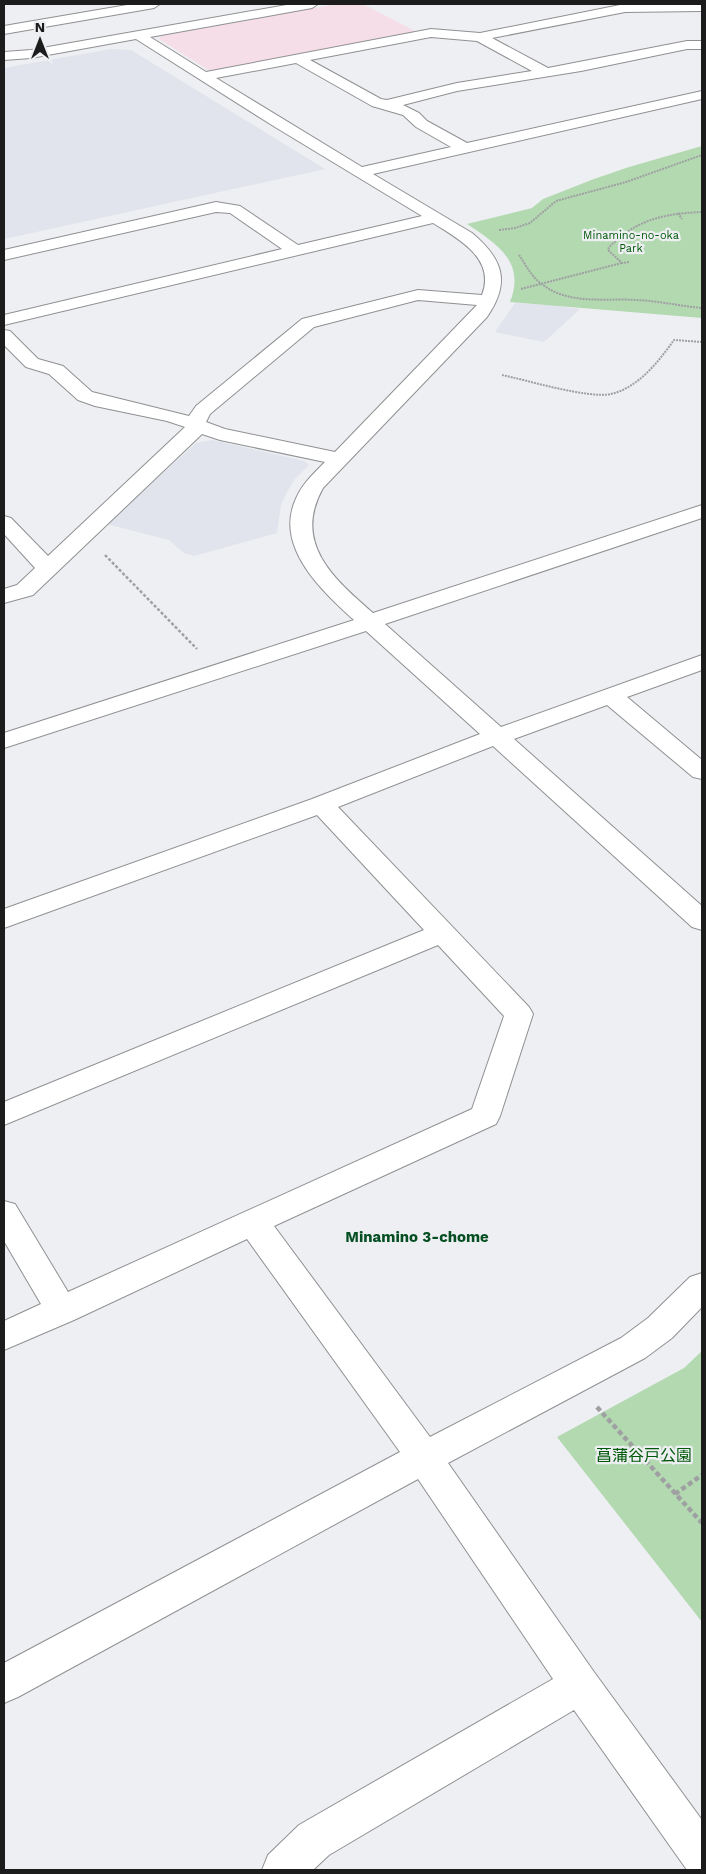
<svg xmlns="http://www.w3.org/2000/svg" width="706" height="1874" font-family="'Work Sans','Noto Sans JP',sans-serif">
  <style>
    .commercial { fill: #f6dee9 }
    .built { fill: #e1e3ed }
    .green { fill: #b3d9b1 }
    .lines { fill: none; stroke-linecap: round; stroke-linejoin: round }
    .minor-casing { stroke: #8f9092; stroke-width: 2 }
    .path-far2 { stroke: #9fa0a2; stroke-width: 2; stroke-dasharray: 2 1; stroke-linecap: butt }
    .path-far1 { stroke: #9fa0a2; stroke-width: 2.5; stroke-dasharray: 3 2; stroke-linecap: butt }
    .path { stroke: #9fa0a2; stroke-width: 4.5; stroke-dasharray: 5 3; stroke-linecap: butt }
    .minor { fill: #fff; fill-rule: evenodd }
    .labels { text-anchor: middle; stroke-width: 4.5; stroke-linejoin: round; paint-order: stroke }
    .far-park-label { font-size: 11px; fill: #005909; stroke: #eeeff2 }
    .neighbourhood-label { font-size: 15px; font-weight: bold; fill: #054f22; stroke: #eeeff2 }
    .near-park-label { font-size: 16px; fill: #005909; stroke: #eeeff2 }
  </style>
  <rect width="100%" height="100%" fill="#eeeff2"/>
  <!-- commercial -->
  <path class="commercial" d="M337,4H363L417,32L210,71L159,39L162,35Z"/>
  <!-- built -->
  <g class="built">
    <path d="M111,49L131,50L325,169L4,239V68Z"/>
    <path d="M515,303L551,305L580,309L544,342L495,332Z"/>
    <path d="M213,440L304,461L309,465L294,480L287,492L281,505L277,533L194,556L184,553L169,540L107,524L196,443Z"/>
  </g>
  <!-- green -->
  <g class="green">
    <path d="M702,146V318L510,302C526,262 497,244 467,224L532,208L543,199L594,179L629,167Z"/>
    <path d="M702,1351V1622L557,1437L684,1368Z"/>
  </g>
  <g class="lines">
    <defs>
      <g id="minor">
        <path d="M133,4H160L154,8L4,34V26Z"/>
        <path d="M292,4H318L312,8L150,37L206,72L431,29L480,33L625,4H702V11L625,12L492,38L548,68L687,41H702V49H687L581,71L457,91L403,105L419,113L427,121L467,143L702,91V99L373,174L472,233C503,259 511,282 487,317L323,488C292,543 334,579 373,613L702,505V518L385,624L501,727L702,655V670L627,697L702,760V779L693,777L607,705L514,739L702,906V930L692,927L493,746L338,807L529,1007L533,1014L500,1116L496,1124L274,1226L430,1437L621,1338L648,1318L690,1277L702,1273V1307L672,1338L645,1358L448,1463L594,1672L702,1820V1870H687L574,1710L329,1855L313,1870H262L268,1855L299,1825L553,1679L418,1479L18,1697L4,1703V1663L400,1452L247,1239L74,1320L4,1350V1321L41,1304L4,1241V1201L15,1204L68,1292L472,1109L504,1016L438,945L4,1125V1102L424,930L317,815L4,928V909L312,799L480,734L366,631L4,748V733L354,620C323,592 275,548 295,501C301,485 313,474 325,462L220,440L202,434L33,595L4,603V589L17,585L35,568L4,534V516L11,518L48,556L185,427L167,421L95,406L78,400L49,374L26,367L4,345V330L10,331L38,359L63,366L92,392L189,416L196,406L302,319L418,290L482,295C496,259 459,239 433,223L4,325V315L282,249L230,213L216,212L4,260V250L216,202L240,206L298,245L422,216L275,127L136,39L31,58L4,60V52L31,50ZM431,37L477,41L532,71L457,83L387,100L381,99L310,60ZM296,63L372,106L403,115L416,127L451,147L362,167L216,78ZM418,300L477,305L335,452L225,429L206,422L210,414L314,327Z"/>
      </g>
    </defs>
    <!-- minor casing -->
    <use href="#minor" class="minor-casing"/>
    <!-- path-far2 -->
    <g class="path-far2">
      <path d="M678,213L682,219"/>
      <path d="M499,230L515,228L530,223L556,201L626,182L702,155"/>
      <path d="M519,255C526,265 532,278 543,285C570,305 605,298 637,300C659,301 680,306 702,308"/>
      <path d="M629,262L622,263L608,250L609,247C616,241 623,235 630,230C652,216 677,213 702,212"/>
      <path d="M521,289L622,263"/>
      <path d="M502,375C526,380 589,399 611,394C638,388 659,361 674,340L702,342"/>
    </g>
    <!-- path-far1 -->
    <path class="path-far1" d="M105,555L197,649"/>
    <!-- path -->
    <g class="path">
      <path d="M597,1407L702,1523"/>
      <path d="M675,1494L702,1475"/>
    </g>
    <!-- minor -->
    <use href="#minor" class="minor"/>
  </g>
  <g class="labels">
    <!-- far-park labels -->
    <g class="far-park-label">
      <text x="631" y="239">Minamino-no-oka<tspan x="631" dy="13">Park</tspan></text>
    </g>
    <!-- neighbourhood labels -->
    <g class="neighbourhood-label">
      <text x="417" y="1242">Minamino 3-chome</text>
    </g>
    <!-- near-park labels -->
    <g class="near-park-label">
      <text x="644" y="1461">菖蒲谷戸公園</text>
    </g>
  </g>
  <!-- border -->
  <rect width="706" height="1874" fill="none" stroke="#1c1c1d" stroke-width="10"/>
  <!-- north arrow -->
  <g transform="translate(40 40)" stroke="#eeeff2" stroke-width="4" paint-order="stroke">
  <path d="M0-4L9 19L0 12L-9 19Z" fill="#1c1c1d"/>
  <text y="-8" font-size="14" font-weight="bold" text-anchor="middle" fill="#1c1c1d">N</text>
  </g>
</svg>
